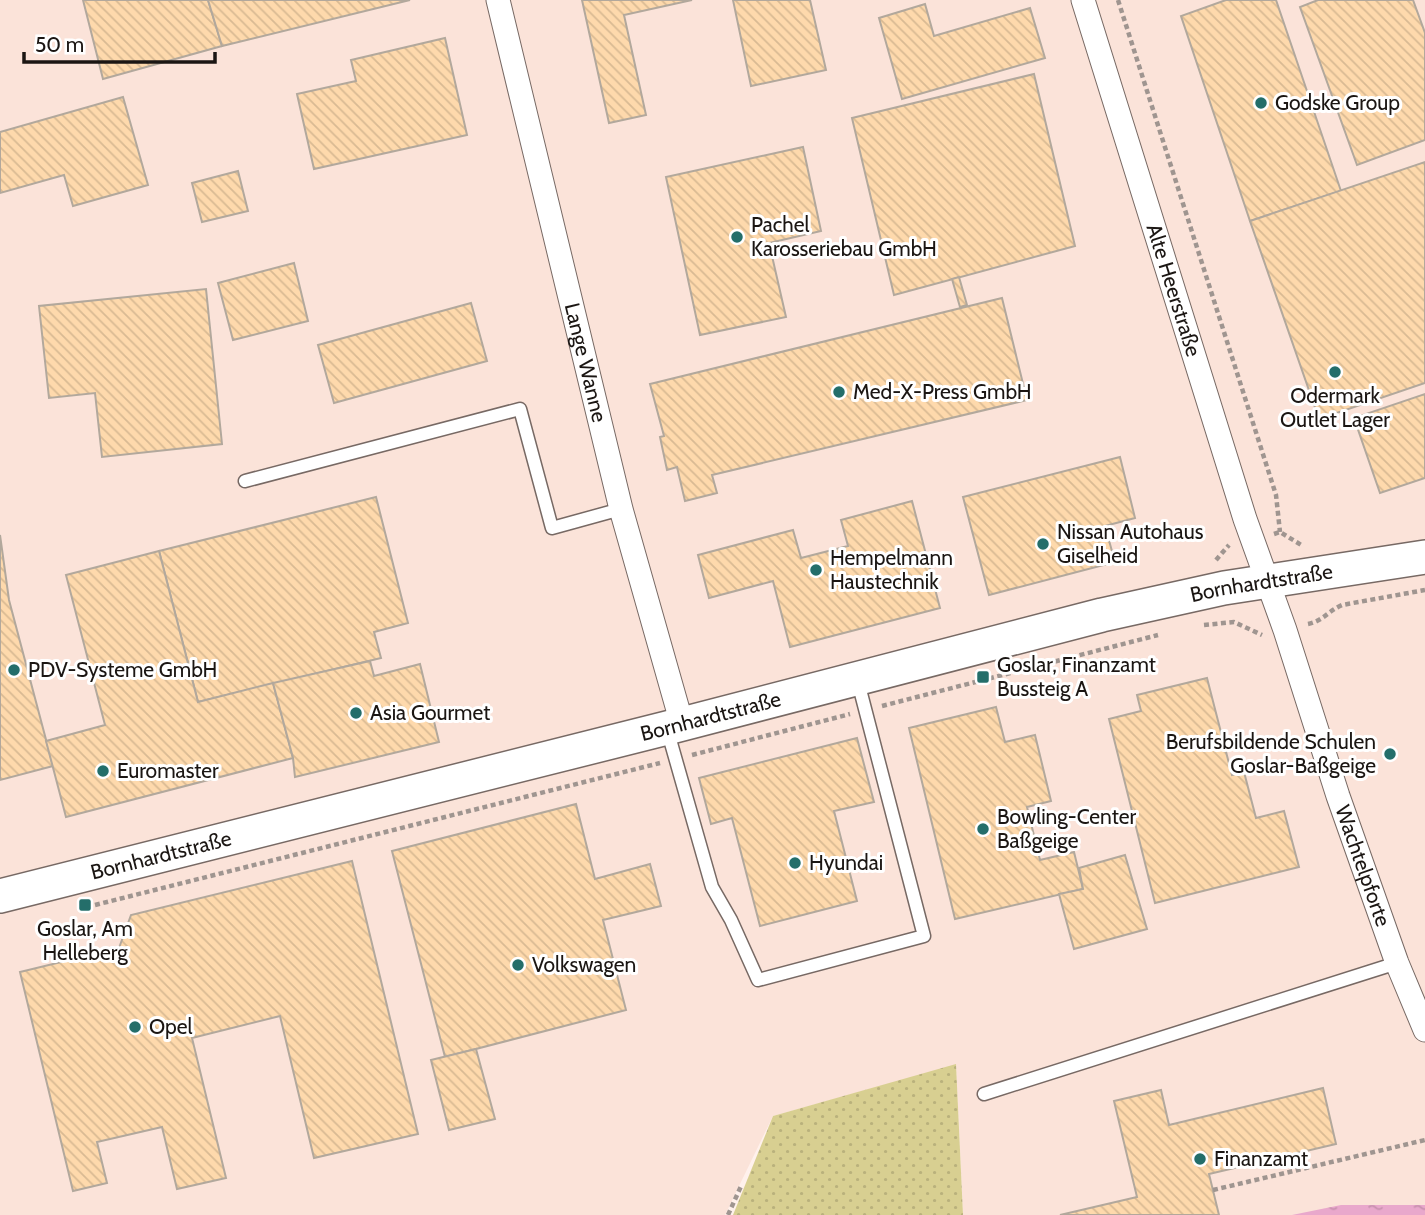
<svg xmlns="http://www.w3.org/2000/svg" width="1425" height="1215" font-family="Cabin,sans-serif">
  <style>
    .built { fill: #fbe3d9 }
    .garden { fill: url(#garden-dots) }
    .water { fill: url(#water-ripples) }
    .building { fill: url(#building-back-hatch); stroke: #b2a89c; stroke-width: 2 }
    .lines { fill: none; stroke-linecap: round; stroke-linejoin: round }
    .lane-casing { stroke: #776964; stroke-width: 15 }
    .street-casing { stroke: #776964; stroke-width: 25 }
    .secondary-casing { stroke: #776964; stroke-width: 36 }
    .path { stroke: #9f9590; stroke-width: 4.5; stroke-dasharray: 5 3.5; stroke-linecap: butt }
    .lane { stroke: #fff; stroke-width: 12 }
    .street { stroke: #fff; stroke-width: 23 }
    .secondary { stroke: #fff; stroke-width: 33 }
    .poi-dot { fill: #246e6a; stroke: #fff; stroke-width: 2.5 }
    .labels { text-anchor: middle; stroke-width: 6; stroke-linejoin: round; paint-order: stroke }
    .poi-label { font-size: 21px; fill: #1b1613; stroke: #fff; text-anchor: start }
    .street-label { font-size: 21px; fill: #1b1613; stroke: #fff }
  </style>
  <defs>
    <pattern id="garden-dots" width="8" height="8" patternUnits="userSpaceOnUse" patternTransform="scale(1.75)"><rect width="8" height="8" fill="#d8cf91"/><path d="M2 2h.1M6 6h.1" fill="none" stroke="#b9b17c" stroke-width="1.8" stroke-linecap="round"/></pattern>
    <pattern id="water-ripples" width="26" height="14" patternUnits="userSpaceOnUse" patternTransform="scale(1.75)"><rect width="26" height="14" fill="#e9a8cc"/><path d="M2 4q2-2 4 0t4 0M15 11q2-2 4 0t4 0" fill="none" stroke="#c790ae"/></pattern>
    <pattern id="building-back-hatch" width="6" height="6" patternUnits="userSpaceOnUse" patternTransform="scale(1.75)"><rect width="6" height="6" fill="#fed9ac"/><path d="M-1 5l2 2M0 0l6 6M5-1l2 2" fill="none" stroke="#d9ba93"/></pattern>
  </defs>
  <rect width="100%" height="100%" fill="#fff1ec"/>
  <!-- built -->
  <path class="built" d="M0,0H1425V1215H963L956,1065L773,1116L725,1215H0Z"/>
  <!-- garden -->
  <path class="garden" d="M956,1064L963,1215H733L773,1116Z"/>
  <!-- water -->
  <path class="water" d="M1341,1205H1425V1215H1292Z"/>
  <!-- building -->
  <g class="building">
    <path d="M83,0H208L222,46L103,79Z"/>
    <path d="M208,0H410L222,46Z"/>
    <path d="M582,0H692L624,15L646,115L609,123Z"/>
    <path d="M733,0H810L826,70L751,86Z"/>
    <path d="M1226,0H1276L1341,191L1250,221L1181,16Z"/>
    <path d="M1318,0H1413L1425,33V140L1357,165L1300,7Z"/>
    <path d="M925,4L934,36L1030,8L1045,58L902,99L879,18Z"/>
    <path d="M445,38L467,135L314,169L297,94L356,81L351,60Z"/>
    <path d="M1034,74L1075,246L894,295L852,118Z"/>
    <path d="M123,97L148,185L73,206L64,175L0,193V132Z"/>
    <path d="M803,147L821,231L769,243L786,317L700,335L666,177Z"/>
    <path d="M1425,162V383L1319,419L1250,221Z"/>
    <path d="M238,171L248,211L202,222L192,183Z"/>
    <path d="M294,263L308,321L233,340L218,283Z"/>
    <path d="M959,277L967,305L960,307L952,279Z"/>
    <path d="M206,289L222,444L102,457L95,393L49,398L39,306Z"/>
    <path d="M1002,298L1027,400L712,475L717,493L685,501L677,467L667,470L660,437L664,436L650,384Z"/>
    <path d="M471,303L487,361L334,403L318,345Z"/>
    <path d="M1425,394V478L1380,493L1354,418Z"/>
    <path d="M1120,457L1135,518L1105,526L1115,562L989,595L963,497Z"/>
    <path d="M376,497L408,623L374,632L381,658L198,702L159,551Z"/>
    <path d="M912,501L940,608L790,647L773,581L709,598L698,555L793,530L801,558L848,546L841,520Z"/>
    <path d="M0,535L9,600L53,766L0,780Z"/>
    <path d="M159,551L198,702L273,683L293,758L66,817L46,741L105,725L66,575Z"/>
    <path d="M370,661L374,676L420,664L439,742L295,777L293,758L273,683Z"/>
    <path d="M1207,678L1232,775L1244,772L1256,818L1284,811L1299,867L1155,903L1109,719L1141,711L1137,695Z"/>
    <path d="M996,707L1005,742L1035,735L1051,801L1027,807L1040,860L1074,852L1083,889L955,919L909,728Z"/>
    <path d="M857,738L874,802L834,811L857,901L760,926L732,818L711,824L699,778Z"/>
    <path d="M576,804L595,879L650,864L661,906L603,920L626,1010L445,1057L392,851Z"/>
    <path d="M1125,855L1147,929L1074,949L1059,894L1083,889L1079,868Z"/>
    <path d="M352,861L418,1134L314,1158L280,1016L192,1038L226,1178L177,1189L162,1127L97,1142L107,1183L73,1191L20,972L119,948L131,915Z"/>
    <path d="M476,1049L495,1119L449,1130L431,1060Z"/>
    <path d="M1323,1088L1336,1144L1209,1174L1219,1215H1060L1137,1197L1114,1101L1161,1090L1169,1125Z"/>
  </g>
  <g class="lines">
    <defs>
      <g id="lane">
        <path d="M245,481L520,409L552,528L621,509"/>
        <path d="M667,729L712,887L731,920L758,980L924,936L857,678"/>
        <path d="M984,1094L1397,963"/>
      </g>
      <g id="street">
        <path id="s1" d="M498,0L621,509L682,724"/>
        <path id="s2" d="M1083,0L1245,519L1285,630L1338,796L1397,963L1425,1030"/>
      </g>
      <g id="secondary">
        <path id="s3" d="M0,896L667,728L1102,615L1224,588L1425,557"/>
      </g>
    </defs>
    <!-- lane casing -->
    <use href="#lane" class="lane-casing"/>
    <!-- street casing -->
    <use href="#street" class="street-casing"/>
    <!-- secondary casing -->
    <use href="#secondary" class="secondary-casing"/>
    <!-- path -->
    <g class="path">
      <path d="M1118,0L1276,495L1280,532"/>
      <path d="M1274,534L1280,532L1303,546"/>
      <path d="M1216,560L1229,545"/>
      <path d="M1308,624C1323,621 1328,611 1342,605L1425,590"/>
      <path d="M1204,625L1234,622L1262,635"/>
      <path d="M882,706L1158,635"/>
      <path d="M692,755L850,714"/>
      <path d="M95,905L660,763"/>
      <path d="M1213,1190L1425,1140"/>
      <path d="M728,1215L742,1184"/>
    </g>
    <!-- lane -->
    <use href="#lane" class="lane"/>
    <!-- street -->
    <use href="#street" class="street"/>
    <!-- secondary -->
    <use href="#secondary" class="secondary"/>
  </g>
  <!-- markers -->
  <g class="poi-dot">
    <circle cx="1261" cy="103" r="7"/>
    <circle cx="737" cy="237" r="7"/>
    <circle cx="1335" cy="372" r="7"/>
    <circle cx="839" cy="392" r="7"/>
    <circle cx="1043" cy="544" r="7"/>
    <circle cx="816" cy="570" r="7"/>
    <circle cx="14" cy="670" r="7"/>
    <rect x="976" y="670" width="14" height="14" rx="3.5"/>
    <circle cx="356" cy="713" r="7"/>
    <circle cx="1390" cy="754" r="7"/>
    <circle cx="103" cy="771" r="7"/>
    <circle cx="983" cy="829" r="7"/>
    <circle cx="795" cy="863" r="7"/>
    <rect x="78" y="898" width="14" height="14" rx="3.5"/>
    <circle cx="518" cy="965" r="7"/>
    <circle cx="135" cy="1027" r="7"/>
    <circle cx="1200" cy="1159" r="7"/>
  </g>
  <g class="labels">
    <!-- poi labels -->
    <g class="poi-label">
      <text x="1275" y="110">Godske Group</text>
      <text x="751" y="232">Pachel<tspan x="751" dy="24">Karosseriebau GmbH</tspan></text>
      <text x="853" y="399">Med-X-Press GmbH</text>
      <text x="1335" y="403" text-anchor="middle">Odermark<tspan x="1335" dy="24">Outlet Lager</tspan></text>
      <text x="1057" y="539">Nissan Autohaus<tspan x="1057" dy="24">Giselheid</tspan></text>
      <text x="830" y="565">Hempelmann<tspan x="830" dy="24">Haustechnik</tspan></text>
      <text x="997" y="672">Goslar, Finanzamt<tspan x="997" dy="24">Bussteig A</tspan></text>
      <text x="28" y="677">PDV-Systeme GmbH</text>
      <text x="370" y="720">Asia Gourmet</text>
      <text x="1376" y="749" text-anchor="end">Berufsbildende Schulen<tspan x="1376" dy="24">Goslar-Baßgeige</tspan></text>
      <text x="117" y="778">Euromaster</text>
      <text x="997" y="824">Bowling-Center<tspan x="997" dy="24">Baßgeige</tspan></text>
      <text x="809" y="870">Hyundai</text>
      <text x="85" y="936" text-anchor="middle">Goslar, Am<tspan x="85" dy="24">Helleberg</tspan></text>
      <text x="532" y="972">Volkswagen</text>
      <text x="149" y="1034">Opel</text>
      <text x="1214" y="1166">Finanzamt</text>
    </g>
    <!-- street labels -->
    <g class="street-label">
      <text dy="7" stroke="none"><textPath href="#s2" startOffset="304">Alte Heerstraße</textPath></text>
      <text dy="7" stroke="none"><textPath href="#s1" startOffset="373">Lange Wanne</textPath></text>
      <text dy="7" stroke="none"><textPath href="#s3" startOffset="1300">Bornhardtstraße</textPath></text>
      <text dy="7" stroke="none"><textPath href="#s3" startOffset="733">Bornhardtstraße</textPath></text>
      <text dy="7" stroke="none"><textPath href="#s3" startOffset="166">Bornhardtstraße</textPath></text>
      <text dy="7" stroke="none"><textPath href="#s2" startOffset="910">Wachtelpforte</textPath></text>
    </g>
  </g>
  <!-- scale -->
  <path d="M24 52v10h191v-10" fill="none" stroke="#1b1613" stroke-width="3.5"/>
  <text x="35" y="52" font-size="21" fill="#1b1613" stroke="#ffffff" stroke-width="5" paint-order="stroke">50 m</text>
</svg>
